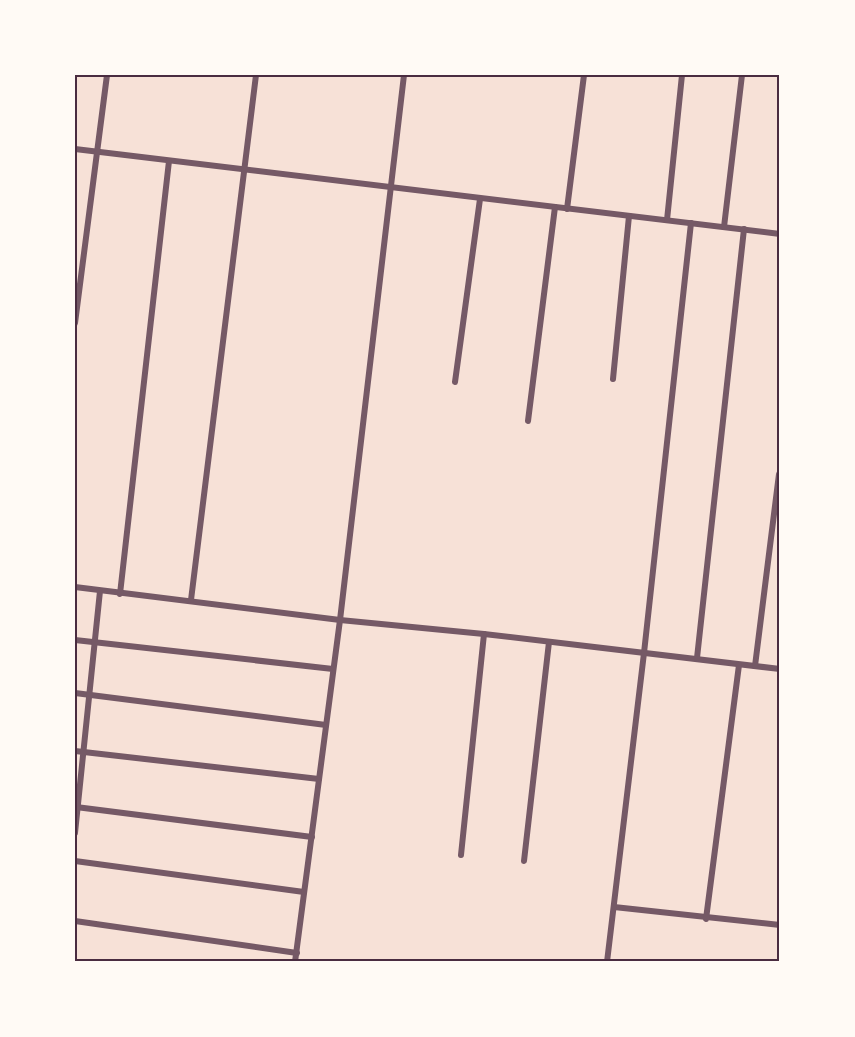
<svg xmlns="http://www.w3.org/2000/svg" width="855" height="1037" font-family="'IBM Plex Sans',sans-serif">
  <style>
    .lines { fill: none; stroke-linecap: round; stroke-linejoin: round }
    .minor { stroke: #755966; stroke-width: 6 }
    .neatline { fill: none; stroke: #4a2c40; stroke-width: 2 }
  </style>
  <rect width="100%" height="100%" fill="#f7e1d7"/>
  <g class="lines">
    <!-- minor -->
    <g class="minor">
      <path d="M75,149L780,234"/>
      <path d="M567,209L584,75"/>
      <path d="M667,220L682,75"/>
      <path d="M724,227L742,75"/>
      <path d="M75,323L107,75"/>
      <path d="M613,379L629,216"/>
      <path d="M455,382L480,199"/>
      <path d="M528,421L555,207"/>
      <path d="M75,587L340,620L484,634L780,669"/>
      <path d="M120,594L169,161"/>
      <path d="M191,600L256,75"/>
      <path d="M75,640L333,669"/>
      <path d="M697,658L744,229"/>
      <path d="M755,666L779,474"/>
      <path d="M75,693L326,725"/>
      <path d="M75,751L319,779"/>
      <path d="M76,807L312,837"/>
      <path d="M75,833L100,591"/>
      <path d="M461,855L484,634"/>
      <path d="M75,861L304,892"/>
      <path d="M524,861L549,642"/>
      <path d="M614,907L780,925"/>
      <path d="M706,919L739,665"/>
      <path d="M75,921L297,953"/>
      <path d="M295,962L340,620L404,75"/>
      <path d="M607,962L644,653L691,223"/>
    </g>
  </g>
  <!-- border -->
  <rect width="855" height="1037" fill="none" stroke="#fffaf5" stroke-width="153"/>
  <rect x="76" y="76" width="702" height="884" class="neatline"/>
</svg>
